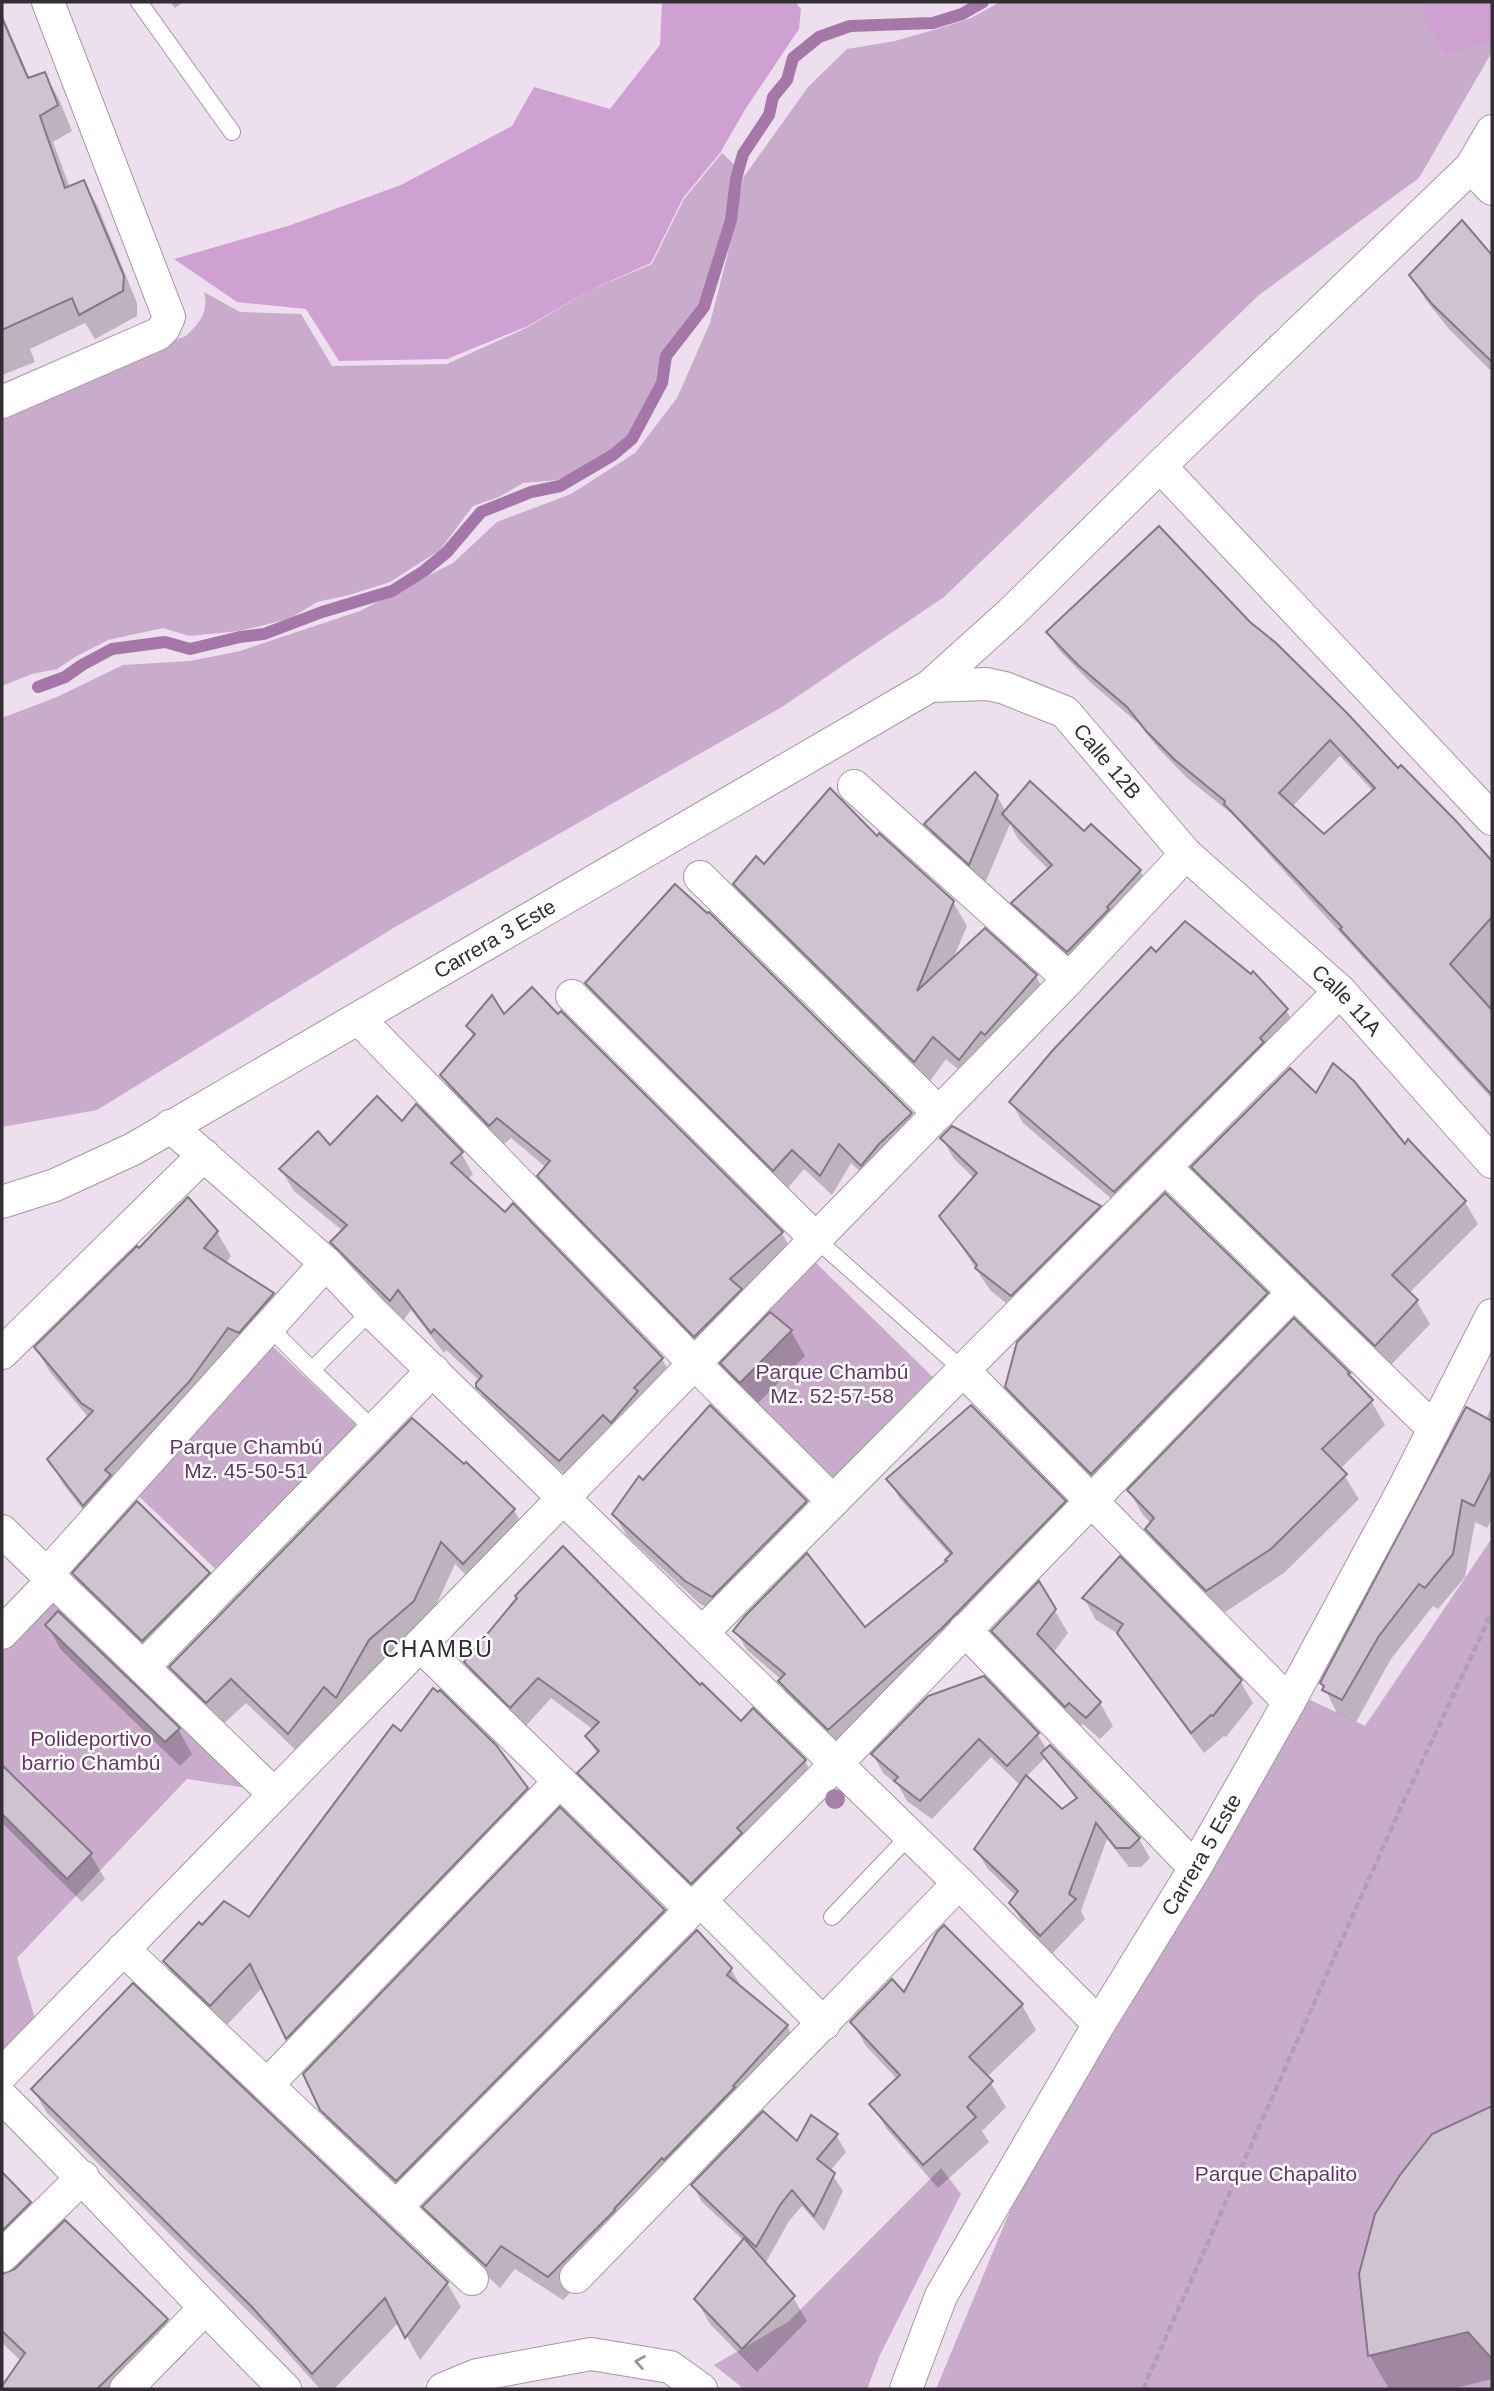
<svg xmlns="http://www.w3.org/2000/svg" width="1494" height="2391" font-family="Helvetica,sans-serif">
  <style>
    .green { fill: #c9abcc }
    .forest { fill: #cfa0d2 }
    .shadow { fill: #0003; fill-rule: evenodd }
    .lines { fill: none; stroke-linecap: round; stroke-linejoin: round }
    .stream { stroke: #a477a8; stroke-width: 12 }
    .building { fill: #d0c3d1; stroke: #847785; stroke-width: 2; fill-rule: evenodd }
    .lane-casing { stroke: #a496a4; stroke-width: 18 }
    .street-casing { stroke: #a496a4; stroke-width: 34 }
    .path { stroke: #ada2ae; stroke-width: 4.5; stroke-dasharray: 7 3.5; stroke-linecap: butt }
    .lane { stroke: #fff; stroke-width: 16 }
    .street { stroke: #fff; stroke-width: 32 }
    .tree { fill: #a580a8 }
    .oneway { stroke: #99969a }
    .labels { text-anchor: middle; stroke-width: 5; stroke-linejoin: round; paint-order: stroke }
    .street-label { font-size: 21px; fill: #332e34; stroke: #fff }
    .park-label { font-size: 21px; fill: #6a326f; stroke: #fff }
    .neighbourhood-label { font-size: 23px; letter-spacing: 2px; fill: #332e34; stroke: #fff }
  </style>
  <rect width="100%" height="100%" fill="#eddfee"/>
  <!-- green -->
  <g class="green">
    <path d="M1000,2H1492V52L1419,178L1259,295L944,597L782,707L395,927L97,1110L2,1127V718L57,697L123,665L190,661L240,651L360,611L453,563L497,522L571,494L635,453L677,398L710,323L727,257L743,178L808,87L847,49L895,41L937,29L971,18Z"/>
    <path d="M722,153L738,168L728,221L703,307L664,355L659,383L630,438L611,453L558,480L523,483L499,497L473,506L440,550L390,582L349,595L317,602L289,619L239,631L189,636L163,628L108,640L75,657L57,669L32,674L2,686V402L186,336C200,322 209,313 204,292L240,312L301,314L332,366L447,364L528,327L588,291L652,264L684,199Z"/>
    <path d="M815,1262L941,1385L833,1491L701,1363Z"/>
    <path d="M267,1341L362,1431L225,1578L130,1488Z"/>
    <path d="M1492,1538V2389H936L1015,2199L1306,1698L1365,1726Z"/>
    <path d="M52,1593L260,1790L187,1779L17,1958L37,2025L2,2062V1645Z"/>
    <path d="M941,2168L961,2194L880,2355L867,2389H744L714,2365L788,2322Z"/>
  </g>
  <!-- forest -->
  <g class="forest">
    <path d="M662,2H795L801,9L799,29L746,108L720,153L683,198L651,263L588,291L528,326L447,359L339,361L306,309L237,302L174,259L288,226L401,185L512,126L534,87L610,109L660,45Z"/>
    <path d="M1426,2H1492V40L1445,54L1424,17Z"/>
  </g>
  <!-- shadow -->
  <g class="shadow">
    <path d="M170,2H183L175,8Z"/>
    <path d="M2,14L30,79L44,74L59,99L72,131L53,142L70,188L84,182L98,207L137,303V316L95,339L85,323L30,349L35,362L2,375Z"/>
    <path d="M1462,223L1492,257V372L1449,329L1425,299L1411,275Z"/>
    <path d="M1249,623L1492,864V1099L1232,814L1187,778L1159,749L1139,724L1090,682L1058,649L1048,632ZM1340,756L1374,792L1324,836L1292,807Z"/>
    <path d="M997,796L1006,812L1084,834L1140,871L1154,895L1082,976L1028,927L1014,903L1049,870L1018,839L1010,824L983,888L940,848L926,824Z"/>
    <path d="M877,839L953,902L967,926L952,961L985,930L1036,976L1049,1000L973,1082L946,1059L928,1084L748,907L735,884L764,867Z"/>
    <path d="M587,983L911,1114L923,1134L874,1185L851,1163L832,1195L804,1169L786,1190L599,1004Z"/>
    <path d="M1286,1010L1298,1031L1127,1212L1023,1123L1011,1102Z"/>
    <path d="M561,1013L782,1233L794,1255L708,1357L552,1197L539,1176L547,1168L511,1138L502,1146L454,1097L442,1076L474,1037L468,1027L504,1017L558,1016Z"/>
    <path d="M1316,1096L1405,1147L1465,1202L1478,1224L1409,1293L1417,1302L1430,1324L1389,1367L1206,1189L1193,1167Z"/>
    <path d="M402,1123L461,1153L473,1174L467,1180L662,1359L674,1380L572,1481L490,1409L478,1387L480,1381L446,1350L444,1353L411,1310L403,1321L344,1264L332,1242L343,1231L294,1191L281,1170L330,1148Z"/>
    <path d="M942,1138L1099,1207L1112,1228L1023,1317L990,1290L941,1216L974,1178L954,1159Z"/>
    <path d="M217,1232L231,1256L225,1264L273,1294L287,1319L98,1529L63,1484L49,1459L89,1418L50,1372L36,1348Z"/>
    <path d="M1266,1294L1277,1313L1103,1492L1018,1406L1007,1386Z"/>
    <path d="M770,1314L791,1331L805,1356L755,1406L737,1388L722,1363Z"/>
    <path d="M1348,1374L1371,1401L1385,1425L1340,1469L1359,1499L1284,1573L1221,1615L1161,1553L1147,1529L1152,1524L1143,1515L1129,1491Z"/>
    <path d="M1492,1405V1519L1487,1528L1475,1522L1465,1577L1438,1609L1433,1606L1391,1659L1356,1722L1337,1713L1322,1683L1486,1419Z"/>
    <path d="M412,1420L514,1510L528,1535L478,1587L455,1564L427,1625L303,1757L246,1703L221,1726L185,1691L171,1667Z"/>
    <path d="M888,1479L1064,1502L1075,1521L840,1748L791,1701L780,1682L782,1680L747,1650L736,1631L864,1629L948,1562L951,1556L900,1499Z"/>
    <path d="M643,1482L806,1502L819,1524L725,1618L699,1603L627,1536L614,1514Z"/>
    <path d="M74,1574H208L222,1598L157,1664L88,1598Z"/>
    <path d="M1039,1584L1068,1633L1053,1653L1100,1703L1113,1726L1100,1739L1083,1724L1079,1728L1006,1653L993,1631Z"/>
    <path d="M1084,1598L1240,1681L1253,1703L1226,1737L1224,1736L1204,1753L1132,1655L1120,1635L1096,1620Z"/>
    <path d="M47,1625L178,1729L192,1754L180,1766L61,1650Z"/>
    <path d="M466,1662L700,1688L741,1724L753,1711L805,1761L817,1783L705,1904L592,1794L579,1773L598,1755L587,1736L594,1730L551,1698L524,1728L478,1684Z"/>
    <path d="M984,1678L1038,1735L1047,1750L1139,1839L1150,1858L1141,1867H1129L1107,1839L1081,1911L1085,1919L1052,1954L1022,1922L1011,1903L1016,1896L987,1868L976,1849L1020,1785L991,1757L932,1819L907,1801L898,1785L884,1774L873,1755ZM1046,1757L1077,1800L1062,1812L1026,1777Z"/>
    <path d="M2,1767L91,1855L105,1879L82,1902L2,1823Z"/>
    <path d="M527,1789L540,1812L300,2061L263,1987L224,2028L178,1984L165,1961L202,1928L250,1920Z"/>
    <path d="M664,1911L677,1934L410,2204L335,2133L321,2109Z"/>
    <path d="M944,1927L1022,2005L1036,2030L987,2077L1006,2107L982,2131L989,2142L938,2188L886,2128L872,2104L898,2080L866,2046L852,2022L904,1995Z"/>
    <path d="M731,1969L743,1990L787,2026L800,2050L628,2235L563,2300L515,2269L500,2288L438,2231L424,2207Z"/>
    <path d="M33,2089L447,2283L461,2307L420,2360L399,2322L334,2389H320L268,2331L47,2113Z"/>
    <path d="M1488,2110L1492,2117V2379L1452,2389H1389L1370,2356L1361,2274Z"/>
    <path d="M836,2135L846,2152L830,2171L843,2191L824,2231L802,2206L789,2221L765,2264L793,2297L807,2321L757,2372L710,2324L696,2299L744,2241L702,2202L693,2186L797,2143Z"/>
    <path d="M7,2180L30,2203L50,2238L65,2222L167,2320L186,2353L148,2389H15L9,2379L21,2361L2,2343V2185Z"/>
  </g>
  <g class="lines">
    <!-- stream -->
    <path class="stream" d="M38,687L65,677L82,665L112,649L165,642L190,649L240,637L264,634L322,612L392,591L424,571L447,552L481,512L531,492L560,486L613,455L632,439L662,383L666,356L704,307L731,220L736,179L743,154L769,115L773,97L787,80L793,58L819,37L850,26L933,23L962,14L983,2"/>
  </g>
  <!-- building -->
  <g class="building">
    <path d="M2,18L28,78L45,72L58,105L40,116L65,188L84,180L124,276L123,291L79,315L72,298L2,330Z"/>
    <path d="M1462,220L1492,255V362L1433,305L1409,275Z"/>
    <path d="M1159,526L1250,622L1276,643L1347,713L1398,768L1401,765L1456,821L1492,861V917L1450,964L1492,1010V1095L1340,929L1342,927L1224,804L1225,801L1175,760L1147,732L1127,707L1078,665L1046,632ZM1330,740L1375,788L1324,834L1279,793Z"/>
    <path d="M975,772L998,795L969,865L924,824Z"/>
    <path d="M1030,781L1084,831L1091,824L1141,870L1107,907L1109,909L1067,952L1011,903L1052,865L1002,814Z"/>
    <path d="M830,788L877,836L879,833L954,901L917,991L985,928L1037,975L985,1035L981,1032L959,1060L933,1037L914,1062L733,884L756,856L764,864Z"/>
    <path d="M675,884L707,913L709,912L912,1113L879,1144L861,1166L839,1144L820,1176L792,1150L773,1171L585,983Z"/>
    <path d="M1185,921L1251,974L1253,971L1288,1009L1260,1038L1264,1042L1114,1192L1009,1102L1053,1050L1151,947L1156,952Z"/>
    <path d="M532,987L558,1014L561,1011L783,1232L730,1279L742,1289L694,1337L537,1176L550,1161L497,1118L489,1126L440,1075L475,1034L466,1026L492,995L504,1014Z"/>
    <path d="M1333,1063L1354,1081L1405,1144L1408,1139L1466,1201L1392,1275L1418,1300L1375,1346L1191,1167L1290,1068L1316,1093Z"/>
    <path d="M377,1096L402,1121L416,1104L463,1152L451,1163L505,1212L513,1203L663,1358L634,1388L638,1391L611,1423L603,1415L559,1461L476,1387V1383L482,1376L434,1329L431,1333L398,1290L390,1301L330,1242L347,1225L279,1169L318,1131L330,1145Z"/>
    <path d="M952,1126L1101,1206L1011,1296L975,1268L977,1265L939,1216L977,1173L940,1138Z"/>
    <path d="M1165,1193L1268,1293L1091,1474L1005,1387L1017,1342Z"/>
    <path d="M188,1197L218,1231L204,1248L274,1293L239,1333L228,1328L189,1382L105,1470L111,1475L83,1506L47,1459L93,1411L81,1403L34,1347L137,1246L139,1248Z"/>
    <path d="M770,1312L792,1330L740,1383L720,1363Z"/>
    <path d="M1294,1318L1350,1373L1348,1374L1373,1400L1322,1449L1347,1474L1271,1549L1206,1591L1145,1529L1154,1518L1127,1490Z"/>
    <path d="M710,1405L807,1501L712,1597L685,1581L612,1514L639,1476L643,1480Z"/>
    <path d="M971,1405L1066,1501L942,1628L828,1730L778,1681L785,1674L733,1631L745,1616L807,1553L865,1627L947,1561L945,1560L952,1553L886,1479Z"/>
    <path d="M1466,1407L1492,1421V1471L1474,1506L1462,1500L1453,1554L1425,1588L1419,1584L1379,1636L1342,1700L1322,1690L1324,1686L1320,1683Z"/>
    <path d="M412,1418L464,1464L466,1462L515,1509L463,1564L441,1542L414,1601L369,1640L336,1698L324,1687L288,1734L231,1679L206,1703L169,1667Z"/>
    <path d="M137,1501L210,1573L142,1641L72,1573Z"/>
    <path d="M563,1546L700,1685L702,1683L741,1721L753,1708L806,1760L737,1828L742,1833L691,1884L577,1773L599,1751L585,1736L599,1722L538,1678L510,1708L464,1662L517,1598L515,1596Z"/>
    <path d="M1120,1556L1242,1680L1213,1716L1211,1715L1191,1733L1117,1633L1123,1624L1082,1598Z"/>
    <path d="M1039,1581L1056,1609L1037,1634L1101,1702L1086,1718L1069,1703L1065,1707L991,1631Z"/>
    <path d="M58,1611L180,1728L165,1742L45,1625Z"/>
    <path d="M984,1676L1039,1733L1007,1766L979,1739L920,1801L894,1781L898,1777L871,1754L928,1696Z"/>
    <path d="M433,1688L438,1692L440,1690L496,1745L528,1788L286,2039L250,1964L210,2006L163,1961L199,1922L202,1925L224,1901L249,1917L393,1725L401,1731Z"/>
    <path d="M1050,1745L1140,1838L1130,1848H1116L1096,1823L1069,1894L1076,1899L1040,1936L1009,1903L1018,1891L974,1849L1026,1775L1062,1809L1077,1798L1041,1753Z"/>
    <path d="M2,1765L92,1853L67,1879L2,1814Z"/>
    <path d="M560,1807L665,1910L396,2181L320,2110L303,2074Z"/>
    <path d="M944,1925L1023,2004L969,2057L993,2081L967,2107L976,2117L923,2165L869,2104L900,2075L850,2022L892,1979L904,1992L937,1932Z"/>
    <path d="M697,1930L732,1968L727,1975L788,2025L733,2086L735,2087L664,2160L662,2158L614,2209L615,2210L548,2277L501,2246L486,2266L422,2207Z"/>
    <path d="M133,1983L448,2282L405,2338L385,2298L312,2374L252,2307L31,2089Z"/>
    <path d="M1492,2106V2359L1468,2332L1368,2356L1359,2274L1375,2214L1400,2175L1432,2134Z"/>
    <path d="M763,2111L797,2141L811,2115L838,2134L817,2159L835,2173L814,2216L792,2190L780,2205L756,2247L691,2185Z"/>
    <path d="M2,2172L31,2202L2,2231Z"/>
    <path d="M65,2220L168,2319L97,2389H2V2386L25,2353L2,2331V2274L15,2269Z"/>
    <path d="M744,2238L795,2296L742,2349L694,2299Z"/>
  </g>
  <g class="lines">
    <defs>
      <g id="lane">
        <path d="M139,2L232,132"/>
        <path d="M816,1239L963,1370"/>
        <path d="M279,1337L312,1370"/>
        <path d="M369,1425L312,1370L371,1311"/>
        <path d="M832,1917L910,1835"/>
      </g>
      <g id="street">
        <path d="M1471,167L1492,189"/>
        <path d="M2,402L158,334L164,328L169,317L48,2"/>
        <path d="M1160,466L1492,819"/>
        <path id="s1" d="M930,686L987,684L1005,688L1065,712L1186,854L1340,991L1492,1162"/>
        <path d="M854,786L1069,979"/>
        <path d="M700,877L939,1113"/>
        <path d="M572,996L816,1239"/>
        <path d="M359,1019L694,1363L833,1501"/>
        <path d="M170,1126L326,1263L371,1311L959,1883L1099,2024"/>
        <path d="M1165,1167L1434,1429"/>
        <path id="s2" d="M2,1202L55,1185L133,1149L930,686L1011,613L1160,466L1471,167L1492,131"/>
        <path d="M2,1353L204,1155"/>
        <path d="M963,1370L1289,1702"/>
        <path d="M2,1531L274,1794"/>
        <path d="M965,1630L1195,1868"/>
        <path d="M2,1633L50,1583L47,1574L326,1263"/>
        <path d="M702,1633L1340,991"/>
        <path d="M420,1645L691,1909"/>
        <path d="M143,1667L433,1370"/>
        <path d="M700,1900L824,2024"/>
        <path d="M123,1949L472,2279"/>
        <path d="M2,2074L1069,979L1186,854"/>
        <path d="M267,2085L560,1781"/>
        <path d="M2,2097C98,2192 189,2294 285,2389"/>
        <path d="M396,2207L837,1763L1293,1293"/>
        <path d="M2,2256L83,2177"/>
        <path d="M576,2277L959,1883"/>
        <path d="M126,2389L204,2309"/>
        <path d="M443,2389L477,2375L591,2354L670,2367L701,2389"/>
        <path id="s3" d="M906,2389L941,2296L1099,2024L1195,1868L1289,1702L1403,1490L1492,1315"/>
      </g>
    </defs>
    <!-- lane casing -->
    <use href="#lane" class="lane-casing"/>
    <!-- street casing -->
    <use href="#street" class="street-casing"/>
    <!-- path -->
    <path class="path" d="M1143,2389L1400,1809L1492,1612"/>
    <!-- lane -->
    <use href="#lane" class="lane"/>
    <!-- street -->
    <use href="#street" class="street"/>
  </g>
  <!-- trees -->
  <circle class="tree" cx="835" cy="1799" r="10"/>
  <!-- one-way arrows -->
  <defs><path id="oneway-chevron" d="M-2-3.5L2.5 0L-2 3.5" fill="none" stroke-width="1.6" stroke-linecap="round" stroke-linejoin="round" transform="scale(1.75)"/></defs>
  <use class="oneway" href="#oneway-chevron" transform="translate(640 2362) rotate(-170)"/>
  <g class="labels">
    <!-- street labels -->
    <g class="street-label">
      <text dy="7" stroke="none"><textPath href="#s1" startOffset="205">Calle 12B</textPath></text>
      <text dy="7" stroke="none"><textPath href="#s2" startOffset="560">Carrera 3 Este</textPath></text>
      <text dy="7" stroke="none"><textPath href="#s1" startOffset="544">Calle 11A</textPath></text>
      <text dy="7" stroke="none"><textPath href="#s3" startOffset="612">Carrera 5 Este</textPath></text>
    </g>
    <!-- park labels -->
    <g class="park-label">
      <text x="832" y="1379">Parque Chambú<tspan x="832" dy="24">Mz. 52-57-58</tspan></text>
      <text x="246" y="1454">Parque Chambú<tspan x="246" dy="24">Mz. 45-50-51</tspan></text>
      <text x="91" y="1746">Polideportivo<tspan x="91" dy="24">barrio Chambú</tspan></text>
      <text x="1276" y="2181">Parque Chapalito</text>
    </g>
    <!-- neighbourhood labels -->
    <g class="neighbourhood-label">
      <text x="438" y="1657">CHAMBÚ</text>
    </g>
  </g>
  <!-- border -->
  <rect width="1494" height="2391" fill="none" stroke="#332e34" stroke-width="7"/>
</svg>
